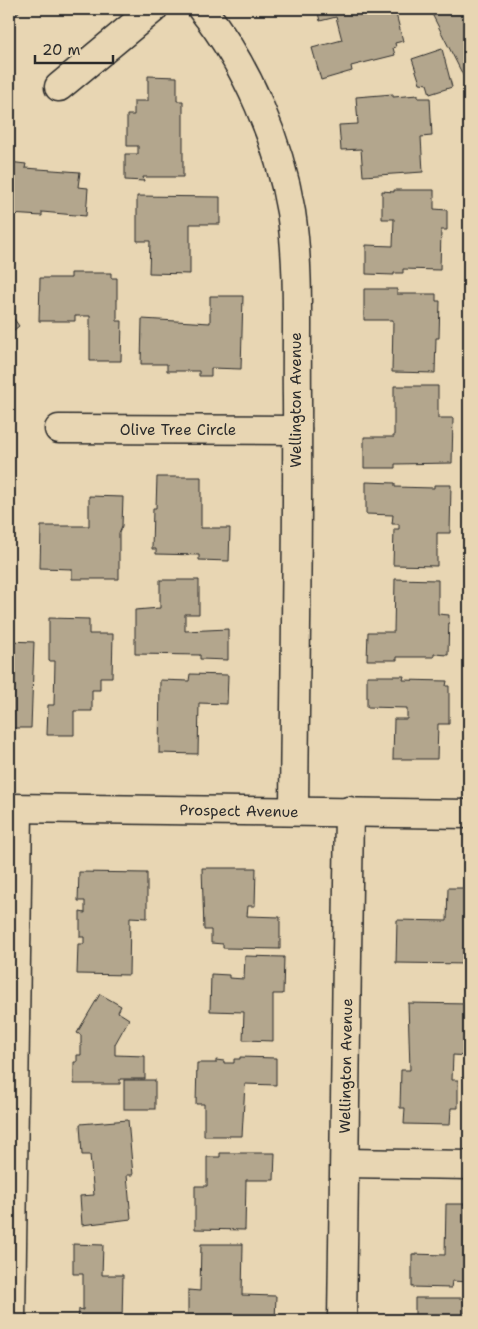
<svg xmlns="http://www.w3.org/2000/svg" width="478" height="1329" font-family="'Shantell Sans',sans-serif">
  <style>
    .building { fill: #b3a68d; stroke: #2b2b2b }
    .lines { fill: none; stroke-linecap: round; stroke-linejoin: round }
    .minor-casing { stroke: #2b2b2b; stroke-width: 31 }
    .secondary-casing { stroke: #2b2b2b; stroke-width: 31 }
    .minor { stroke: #e8d6b3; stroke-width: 28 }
    .secondary { stroke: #e8d6b3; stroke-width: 28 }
    .labels { text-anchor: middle; stroke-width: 5; stroke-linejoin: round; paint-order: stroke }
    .street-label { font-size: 15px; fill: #2b2b2b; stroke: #e8d6b3 }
  </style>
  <rect width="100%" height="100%" fill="#e8d6b3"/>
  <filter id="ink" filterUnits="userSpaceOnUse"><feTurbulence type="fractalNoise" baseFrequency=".02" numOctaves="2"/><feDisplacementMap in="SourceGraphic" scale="10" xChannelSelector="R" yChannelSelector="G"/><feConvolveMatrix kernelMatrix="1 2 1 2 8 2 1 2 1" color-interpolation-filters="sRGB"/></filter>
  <g filter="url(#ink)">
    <!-- building -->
    <g class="building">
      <path d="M9,9H22L9,21Z"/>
      <path d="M317,9H382L383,13L395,10L403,41L395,43L396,47L393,48L395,55L351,66L352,71L321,80L312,48L342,40L336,17L320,21Z"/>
      <path d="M442,9H469V74L464,77L432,14Z"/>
      <path d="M442,49L452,87L430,94L427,84L420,83L412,59Z"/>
      <path d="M148,76L177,77V101H183V177H143L144,181L125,180V154H138V146H127V115H134V101H148Z"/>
      <path d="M393,94V97L418,95V98H430L432,136L421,137L423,172L363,176L361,149L341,150L339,125L358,124L356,97Z"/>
      <path d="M9,162L26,164L25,168L80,172L78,187L88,188L86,216L42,212V216L9,214Z"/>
      <path d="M394,190H434V209L447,210V230H441L440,270L403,269V273H394V275L366,274V245L393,246L394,219H382V191L394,192Z"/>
      <path d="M137,196L220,197V224H190V274L149,273L150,241H137Z"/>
      <path d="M71,273H111V278H117V321H122L121,361H90V316H75V321H39L40,278H71Z"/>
      <path d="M364,289H397V294H436V301H440L439,338H436L435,373L392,372L393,320H364Z"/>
      <path d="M210,296H243L241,369L211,368V376H199V371H167V364H141L142,319L210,323Z"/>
      <path d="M9,312L19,326L9,334Z"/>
      <path d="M394,386H438V418H453L452,463L395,464V468H364V437H394Z"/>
      <path d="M157,477H201V528H230L229,561L199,560V555L156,554V549H152L153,508H156Z"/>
      <path d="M366,482L395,483V487L434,488V485H451L450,533H437V566L393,565L394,529H399V524H392L393,515L366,514Z"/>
      <path d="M89,496L123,497L122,526L119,533V579H72V569L40,568L41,526H89Z"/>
      <path d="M395,579L438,580V614L449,615L448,655L434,654V657H397V660H367L368,632H394Z"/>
      <path d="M160,580H199V614H185V631L228,629V660L200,659V655L135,654V610L160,608Z"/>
      <path d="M49,618L89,619V634H113L112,677H100V690H92V711H74V735H47L48,705H54L55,661H49Z"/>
      <path d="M9,641L34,642L31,728H9Z"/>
      <path d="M190,674L228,675L227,704L199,703L198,754L159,753L160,680L189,681Z"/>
      <path d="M367,676H404L403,680L447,681L446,686H449V724H438L437,759H393L394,719H407V708L367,707Z"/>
      <path d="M202,868H256L255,906H248L247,916L280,917V949L223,948V944L211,943V930H204Z"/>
      <path d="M79,872L147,873V918L130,917L129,975L77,974L78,944H84V937H80V912L85,913V901H78Z"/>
      <path d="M448,888H469V964L396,963L397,920L447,921Z"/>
      <path d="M245,956L284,957L283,994H273V1041L243,1040L244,1012L210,1011L211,974L229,975V978L244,979Z"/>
      <path d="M100,994L121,1006L118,1012L129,1019L115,1044V1055L145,1056V1079H120V1084H74V1062H77V1055H81V1035L77,1033Z"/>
      <path d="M408,1003L469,1004V1056L453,1055L452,1080H458V1108H451L450,1125L404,1124L405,1108H400L401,1070H410Z"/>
      <path d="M240,1057L276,1058V1085L245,1084L242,1136H204V1104H196L197,1063H216V1060L224,1061V1063H234V1059H240Z"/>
      <rect x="124" y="1080" width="31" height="29"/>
      <path d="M128,1120L133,1175H127L131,1219L82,1225L80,1196L94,1195L90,1155H82L80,1124Z"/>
      <path d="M220,1153H275L274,1180H246L245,1230L195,1229V1186H207V1157H220Z"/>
      <path d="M446,1204H469V1282L452,1281L451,1288L412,1287V1254L445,1255Z"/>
      <path d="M73,1244L103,1245L102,1275H123L122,1320H78L79,1309L83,1310V1274H73Z"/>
      <path d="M201,1244H243L242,1295L276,1296L275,1320L188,1319V1290L200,1291Z"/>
      <path d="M415,1298H468L469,1320H415Z"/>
    </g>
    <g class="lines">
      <defs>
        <g id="minor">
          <path d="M202,9C247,65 279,141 291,212C300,272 296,337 297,398C298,535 295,673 294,811"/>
          <path d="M59,87L153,9"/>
          <path d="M59,429L297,430"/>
          <path d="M345,1163L469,1165"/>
          <path d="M11,1320L18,809"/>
          <path d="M342,1320L349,811"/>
        </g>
        <path id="secondary" d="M9,808L469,814"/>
      </defs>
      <!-- minor casing -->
      <use href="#minor" class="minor-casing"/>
      <!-- secondary casing -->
      <use href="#secondary" class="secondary-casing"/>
      <!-- minor -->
      <use href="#minor" class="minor"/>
      <!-- secondary -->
      <use href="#secondary" class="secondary"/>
    </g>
  </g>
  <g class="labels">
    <!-- street labels -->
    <g class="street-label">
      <text transform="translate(296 400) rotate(-90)" y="5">Wellington Avenue</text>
      <text x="178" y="435">Olive Tree Circle</text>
      <text transform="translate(239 811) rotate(1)" y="5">Prospect Avenue</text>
      <text transform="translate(346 1066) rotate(-89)" y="5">Wellington Avenue</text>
    </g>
  </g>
  <!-- margin -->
  <rect width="478" height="1329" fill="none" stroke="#e8d6b3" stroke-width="30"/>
  <rect x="15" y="15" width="448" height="1299" fill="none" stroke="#2b2b2b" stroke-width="2" filter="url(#ink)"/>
  <!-- scale -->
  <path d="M35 55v8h78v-8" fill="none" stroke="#2b2b2b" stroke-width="2.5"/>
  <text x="42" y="55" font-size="15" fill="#2b2b2b" stroke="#e8d6b3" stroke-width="4" paint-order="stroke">20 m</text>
</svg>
